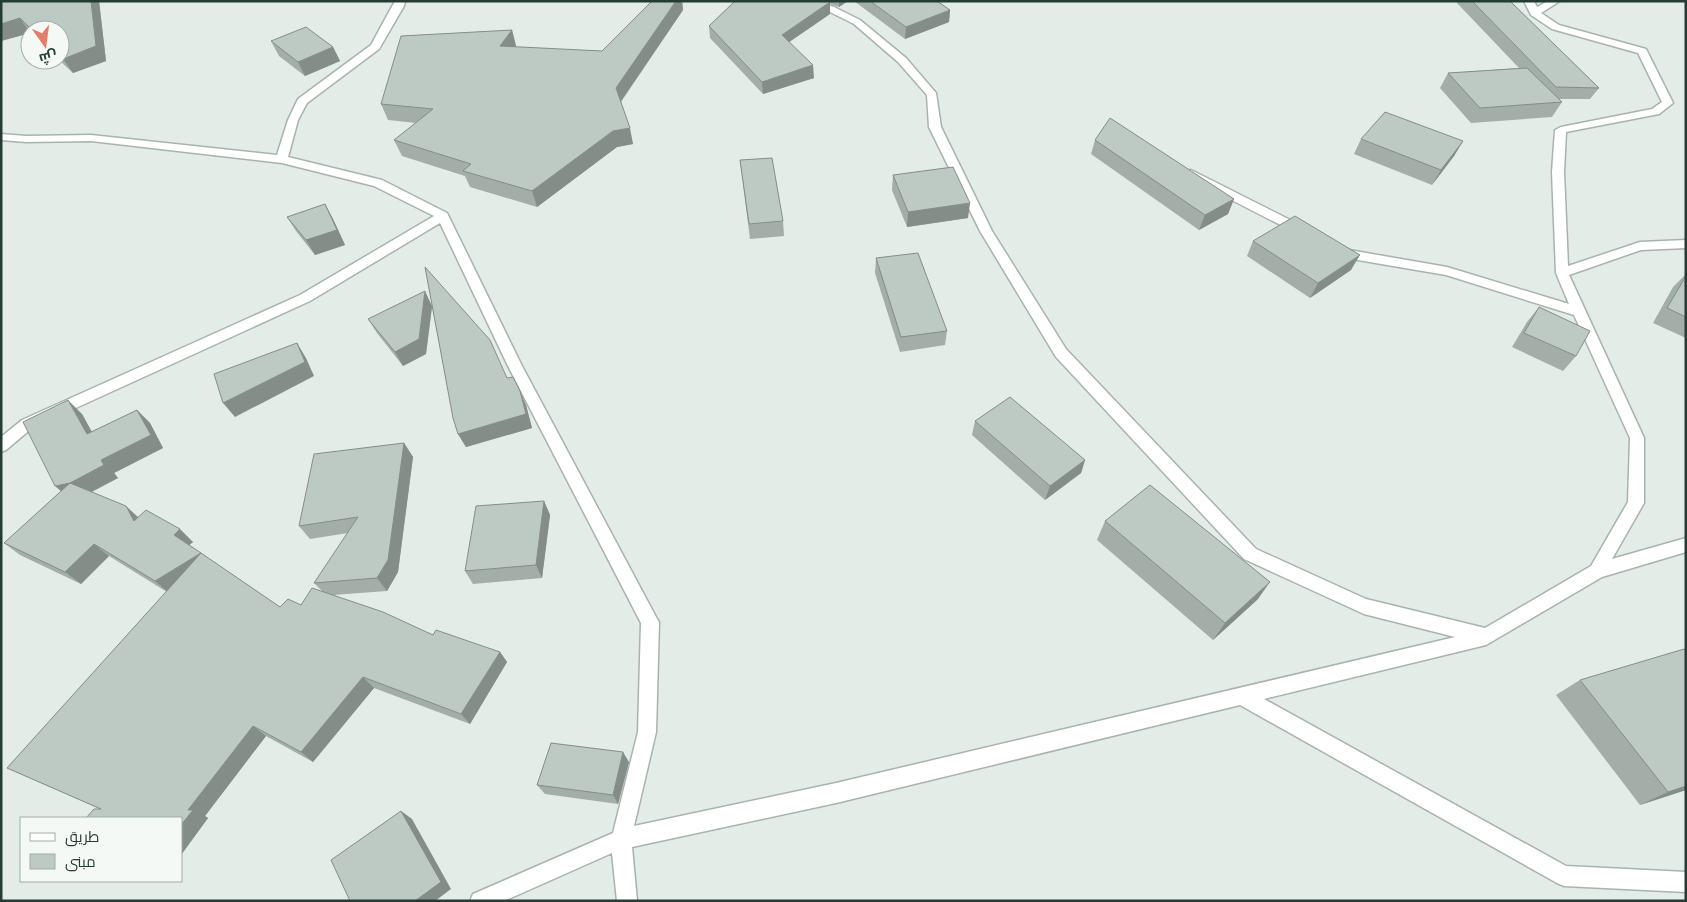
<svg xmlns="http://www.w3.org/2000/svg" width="1687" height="902" font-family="Arial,Cairo,sans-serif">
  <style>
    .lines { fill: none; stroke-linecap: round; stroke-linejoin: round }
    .minor-casing { stroke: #a7b4ae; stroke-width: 3 }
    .minor { fill: #fff; fill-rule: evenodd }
    .wall { fill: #a3aea8 }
    .shaded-wall { fill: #848d88 }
    .building { fill: #bdcac3; stroke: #848d88 }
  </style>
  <rect width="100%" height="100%" fill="#e4ece8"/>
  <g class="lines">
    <defs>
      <g id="minor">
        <path d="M395,1H405L404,6L379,49L307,103L298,120L288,157L382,180L447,213L522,366L656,617L659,622L656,732L634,826L836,783L1455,637L1364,614L1244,559L1056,357L980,231L929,127L927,95L898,62L854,24L828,11L796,1H813L834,7L860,20L906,58L936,93L941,127L992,231L1066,349L1256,549L1366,599L1485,628L1591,566L1628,502L1630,438L1574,315L1446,275L1346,258L1336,254L1334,251L1340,247L1349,250L1447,267L1569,304L1556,273L1552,172L1555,130L1561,127L1652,109L1662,102L1638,53L1552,29L1531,15L1524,1H1534L1537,7L1548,1H1560L1541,13L1559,25L1646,49L1673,103L1659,114L1566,132L1564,172L1568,266L1640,242L1686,240V248L1641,250L1569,275L1644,438V503L1612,559L1686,538V552L1602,577L1486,645L1264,699L1566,866L1686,872V892L1564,886L1557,883L1240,705L836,803L632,847L637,901H617L612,853L504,901H470L473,894L613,833L638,732L641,623L508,366L440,223L310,301L32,428L6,450L1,452V437L22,420L300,295L434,216L374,186L282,163L91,141L26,142L1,140V134L26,136L91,135L277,155L288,120L298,99L371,45Z"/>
        <path d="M1191,170L1306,228L1308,231L1302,235L1298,234L1187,177L1185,174L1187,171Z"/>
      </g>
    </defs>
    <!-- minor casing -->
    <use href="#minor" class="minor-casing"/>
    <!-- minor -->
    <use href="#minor" class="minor"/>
  </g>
  <!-- wall -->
  <g class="wall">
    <path d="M1,1H99L106,61L73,73L59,60H60V30H30V33L1,41Z"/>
    <path d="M652,1H682L683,10L621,102L633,144L617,147L537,207L470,187L465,176L402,156L394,140L416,123L388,120L381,104L512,30L516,46L515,47L602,51Z"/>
    <path d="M735,1H848L839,7L830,4V14L789,42L814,78L763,94L710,38L709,26Z"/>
    <path d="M854,1H937L950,10L949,22L905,39Z"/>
    <path d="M1457,1H1510L1599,88L1590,99H1558L1562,102L1552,117L1471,123L1440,88L1448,73L1519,68L1457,3Z"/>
    <path d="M271,41L333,47L340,61L305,76L279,56Z"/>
    <path d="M1361,139L1463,141L1454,156L1432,185L1354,154Z"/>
    <path d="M1095,140L1234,199L1228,214L1199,230L1091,154Z"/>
    <path d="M740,160L783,221L784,236L750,239Z"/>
    <path d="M893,175L968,218L907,227L892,190Z"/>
    <path d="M325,204L333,219L345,245L315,255L296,231L287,217Z"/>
    <path d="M1253,241L1351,270L1310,298L1247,256Z"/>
    <path d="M876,258L947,331L945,345L900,352L875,273Z"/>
    <path d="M1686,274V338L1653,323L1673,287Z"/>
    <path d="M432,305L507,378L526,405L532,428L466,447L458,434L432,307L426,354L403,366L377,333L368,319Z"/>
    <path d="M1539,307L1576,356L1563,371L1512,347L1527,322Z"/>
    <path d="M137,410L150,423L163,448L114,473L118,478L92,492L138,517L193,542L189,545L280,607L301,605L322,591L314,583L348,533L310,539L299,526L404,443L413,457L398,572L387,591L333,595L433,635L500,652L507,662L470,724L374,688L313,762L266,736L205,816L208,818L181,855V818L100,809L7,768L167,592L109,556L81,584L20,555L4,543L61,491L82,414L92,432Z"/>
    <path d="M975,421L1085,460L1081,473L1045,500L972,435Z"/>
    <path d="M544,501L550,515L542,578L473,584L465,571Z"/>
    <path d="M1105,521L1258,599L1213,640L1097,540Z"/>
    <path d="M1580,680L1686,790L1640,805L1556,695Z"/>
    <path d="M629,762L618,804L545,794L537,785Z"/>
  </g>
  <!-- shaded-wall -->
  <g class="shaded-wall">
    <path d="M91,1H99L106,61L73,73L63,59Z"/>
    <path d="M676,1H682L683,10L619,104L616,88Z"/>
    <path d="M839,1H848L839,7Z"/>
    <path d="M830,2V14L782,47V35Z"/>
    <path d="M950,10L949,22L905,39L906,27Z"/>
    <path d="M20,18L30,33L1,41V24Z"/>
    <path d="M512,30L516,46L505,62L500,46Z"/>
    <path d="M333,47L340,61L305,76L298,62Z"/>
    <path d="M813,65L814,78L763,94L762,82Z"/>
    <path d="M630,128L633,144L617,147L537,207L532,191L613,131Z"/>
    <path d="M1463,141L1454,156L1432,185L1441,170Z"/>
    <path d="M1234,199L1228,214L1199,230L1205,215Z"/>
    <path d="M970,203L968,218L907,227L908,212Z"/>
    <path d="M325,204L333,219L345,245L315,255L306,240Z"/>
    <path d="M1360,255L1351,270L1310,298L1318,283Z"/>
    <path d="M425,291L432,306L426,354L403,366L395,352Z"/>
    <path d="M297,343L306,358L314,376L235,417L223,403Z"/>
    <path d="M520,391L526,405L532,428L466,447L458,434Z"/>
    <path d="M68,400L82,414L100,447L87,434Z"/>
    <path d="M137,410L150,423L163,448L114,473L118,478L85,495L70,483L101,460Z"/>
    <path d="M404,443L413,457L398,572L387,591L377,578Z"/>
    <path d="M1085,460L1081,473L1045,500L1050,486Z"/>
    <path d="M70,483V499L55,486Z"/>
    <path d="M544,501L550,515L542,578L536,565Z"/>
    <path d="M126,506L140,519L134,521Z"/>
    <path d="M180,529L193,542L187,547L174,535Z"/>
    <path d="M94,544L109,556L81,584L65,572Z"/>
    <path d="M201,553L169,593L155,581Z"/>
    <path d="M1270,582L1258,599L1213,640L1225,623Z"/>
    <path d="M500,652L507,662L470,724L461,714Z"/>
    <path d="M363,677L374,688L313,762L301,752Z"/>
    <path d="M253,726L266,736L205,816L208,818L181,855V825L188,810Z"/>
    <path d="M623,752L629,762L618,804L613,795Z"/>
    <path d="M1686,786V790L1640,805L1668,792Z"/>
    <path d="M401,811L412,819L451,889L435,901H415Z"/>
  </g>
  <!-- building -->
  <g class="building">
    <path d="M1,1H91L96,46L63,59L60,56V30H32L20,18L1,24Z"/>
    <path d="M652,1H676L616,88L630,128L613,131L532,191L463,171L471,164L394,140L433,109L381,104L401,36L512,30L500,46L602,51Z"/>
    <path d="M735,1H827L830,2L782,35L813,65L762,82L709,26Z"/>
    <path d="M870,1H937L950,10L906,27Z"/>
    <path d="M1472,1H1510L1599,88L1556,87Z"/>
    <path d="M306,27L333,47L298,62L271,41Z"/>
    <path d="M1527,68L1562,102L1480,108L1448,73Z"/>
    <path d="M1385,112L1463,141L1441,170L1361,139Z"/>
    <path d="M1110,118L1234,199L1205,215L1095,140Z"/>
    <path d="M772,158L783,221L749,224L740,160Z"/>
    <path d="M953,167L970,203L908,212L893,175Z"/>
    <path d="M325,204L337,230L306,240L287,217Z"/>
    <path d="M1295,216L1360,255L1318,283L1253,241Z"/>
    <path d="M918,253L947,331L901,337L876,258Z"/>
    <path d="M425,267L490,340L507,378L513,377L520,391L526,414L458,434L453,418Z"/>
    <path d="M1686,276V317L1667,308Z"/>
    <path d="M425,291L419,339L395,352L368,319Z"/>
    <path d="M1539,307L1590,331L1576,356L1524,333Z"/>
    <path d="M297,343L305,362L223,403L214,374Z"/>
    <path d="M1010,397L1085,460L1050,486L975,421Z"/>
    <path d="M68,400L87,434L137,410L151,435L101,460L104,465L70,483L126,506L134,521L146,510L180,529L174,535L201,553L155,581L94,544L65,572L4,543L70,483L55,486L23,422Z"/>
    <path d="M404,443L388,560L377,578L314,583L358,517L299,526L314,454Z"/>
    <path d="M1150,485L1270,582L1225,623L1105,521Z"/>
    <path d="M544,501L536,565L465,571L476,506Z"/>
    <path d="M201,553L280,607L288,599L301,605L312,588L383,612L433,635L436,630L500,652L461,714L363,677L301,752L253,726L188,810H193L181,825V818H86L94,809H101L7,768Z"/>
    <path d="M1684,649L1686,651V786L1668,792L1580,680Z"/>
    <path d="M551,743L623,752L613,795L537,785Z"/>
    <path d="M401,811L441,882L415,901H350L331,860Z"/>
  </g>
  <!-- border -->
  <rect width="1687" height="902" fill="none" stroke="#253c34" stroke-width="5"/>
  <!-- legend -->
  <rect x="20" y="817" width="162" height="65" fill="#f5f9f6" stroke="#a2ada8"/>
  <rect x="30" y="833" width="25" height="8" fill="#ffffff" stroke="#a2ada8"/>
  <text x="65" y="842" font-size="15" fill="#253c34">طريق</text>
  <rect x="30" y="854" width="25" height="15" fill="#bdcac3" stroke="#a2ada8"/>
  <text x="65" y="867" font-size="15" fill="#253c34">مبنى</text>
  <!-- north arrow -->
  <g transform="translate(45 45) rotate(166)"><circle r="24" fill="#f5f9f6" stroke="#a2ada8"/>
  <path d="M0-4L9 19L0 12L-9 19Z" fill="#e37c6b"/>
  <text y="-8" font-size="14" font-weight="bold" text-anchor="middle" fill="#253c34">ش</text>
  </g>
</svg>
